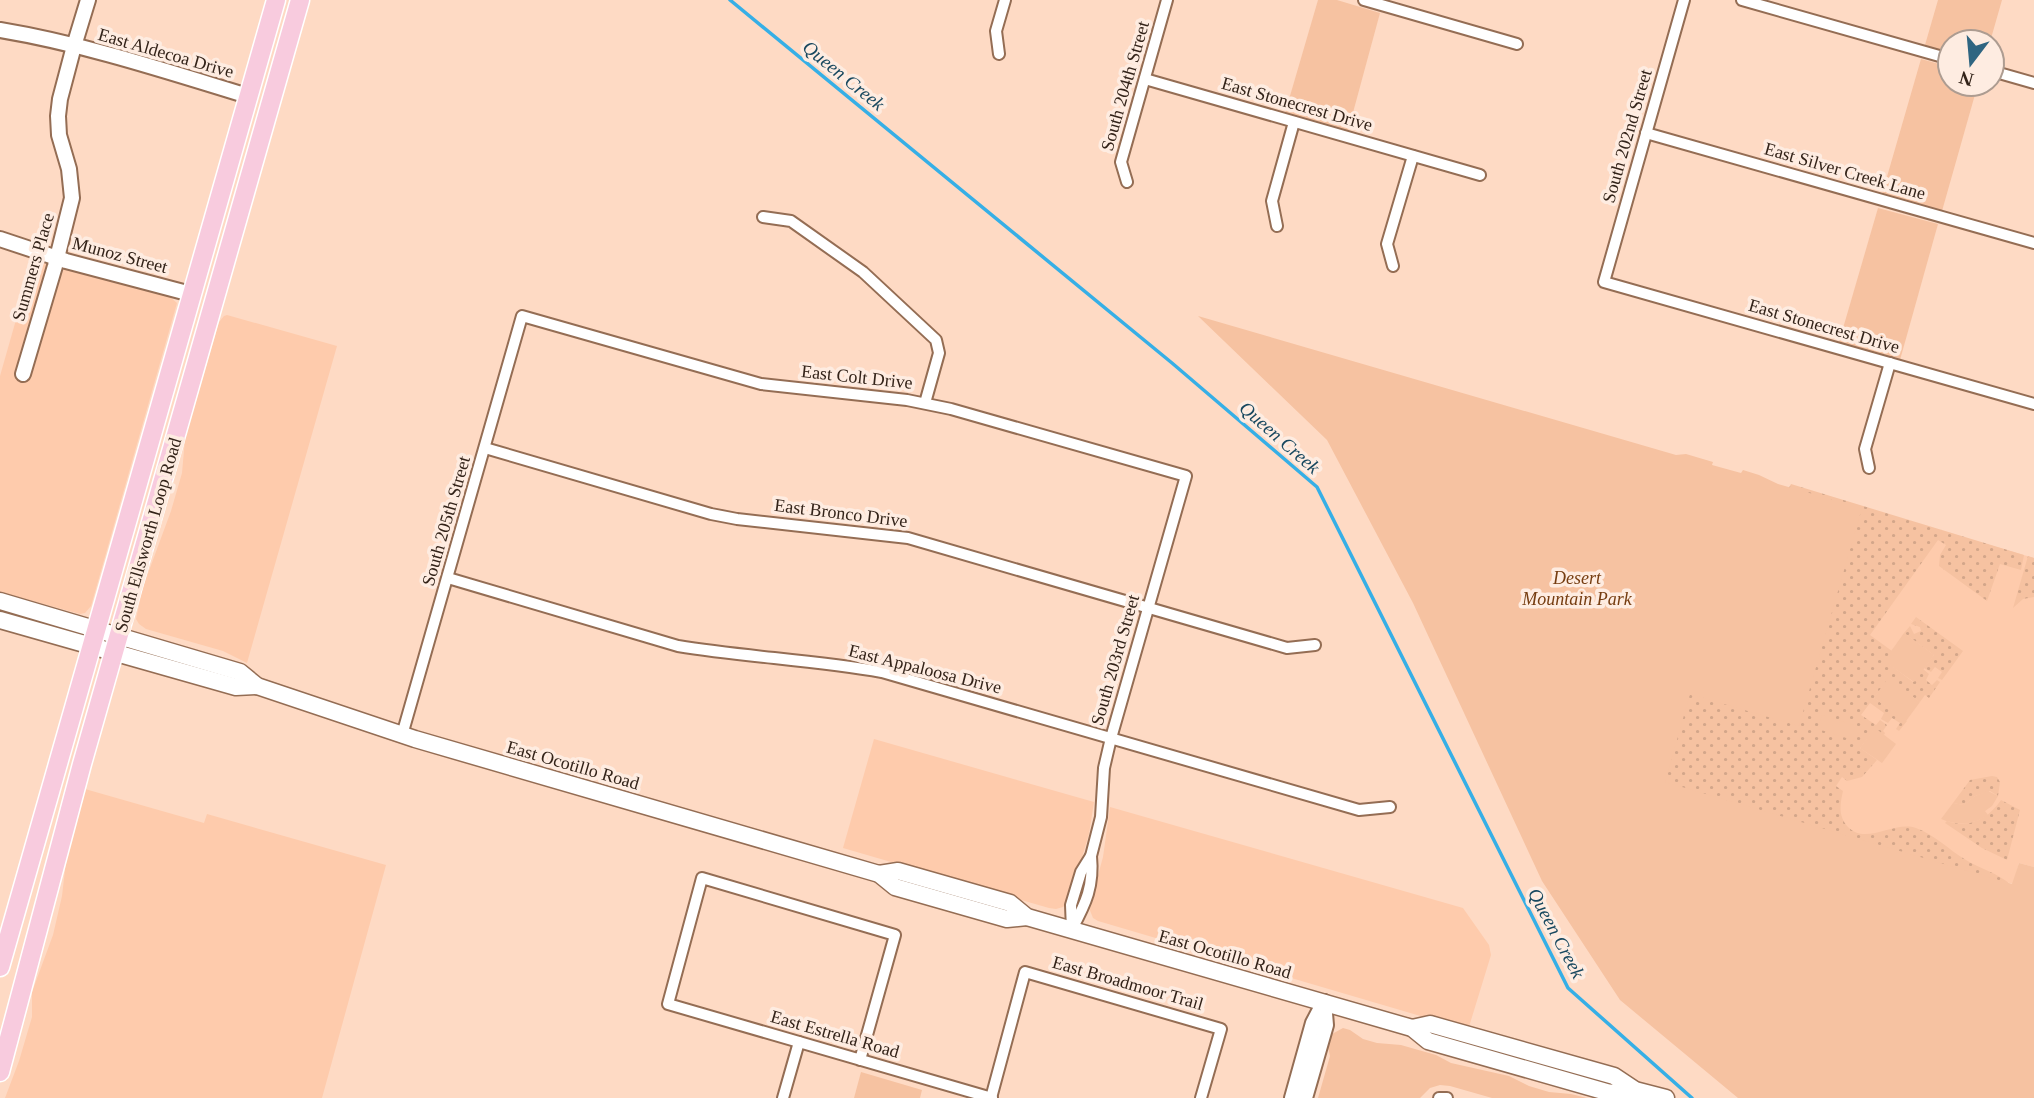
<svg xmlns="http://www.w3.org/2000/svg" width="2034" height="1098" font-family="'Times New Roman',serif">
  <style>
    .built { fill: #fecbac }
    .grass { fill: url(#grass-dots) }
    .park { fill: #f6c2a1 }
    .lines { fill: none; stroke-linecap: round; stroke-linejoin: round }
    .stream { stroke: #36afe6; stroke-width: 3.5 }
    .minor-casing { stroke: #946d54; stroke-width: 14 }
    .tertiary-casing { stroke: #946d54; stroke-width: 18 }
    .secondary-casing { stroke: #946d54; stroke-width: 19 }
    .primary-casing { stroke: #fff; stroke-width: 21 }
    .minor { stroke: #fff; stroke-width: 10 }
    .tertiary { stroke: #fff; stroke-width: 14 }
    .secondary { stroke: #fff; stroke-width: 16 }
    .primary { stroke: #f8cbde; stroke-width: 18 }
    .labels { text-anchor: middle; stroke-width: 7; stroke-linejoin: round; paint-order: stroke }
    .street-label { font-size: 18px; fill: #332319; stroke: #feece1 }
    .park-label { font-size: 18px; font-style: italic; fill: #763d11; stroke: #feece1 }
    .water-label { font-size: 19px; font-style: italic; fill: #18485f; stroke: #feece1 }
  </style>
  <defs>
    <pattern id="grass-dots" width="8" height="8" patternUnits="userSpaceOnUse" patternTransform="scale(1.75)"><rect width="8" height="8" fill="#f6c2a1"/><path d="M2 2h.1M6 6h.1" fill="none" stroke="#d3a68a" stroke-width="1.8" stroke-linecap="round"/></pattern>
  </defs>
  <rect width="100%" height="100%" fill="#fedac4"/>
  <!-- built -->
  <g class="built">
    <path d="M33,260L170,297L177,303L91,606L85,613L80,614L0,592V376Z"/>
    <path d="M227,315L337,346L247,663L223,651L146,629L139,624L136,619L143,587L171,511L182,473L185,439L219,322L224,316Z"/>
    <path d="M1862,508L2034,558V867L2019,863L2013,884L1665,783Z"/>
    <path d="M874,739L1094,802L1089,834L1069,901L1063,907L1056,909L1049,908L843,848Z"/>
    <path d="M85,789L204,823L207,814L386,865L322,1098H5L19,1061L32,1017V992L53,935L62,896L66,861Z"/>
    <path d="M1110,807L1463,908L1489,945L1491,955L1468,1030L1098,921L1093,918L1089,908L1103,857Z"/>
  </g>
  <!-- grass -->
  <g class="grass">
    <path d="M1791,484L2024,555L2021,570L2000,564L1987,601L1939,566L1940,555L1946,545L1938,540L1870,635L1892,651L1885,661L1913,682L1923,669L1929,674L1926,680L1932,685L1937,680L1940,682L1929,698L1925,695L1920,702L1888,679L1874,698L1907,721L1899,731L1896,729L1900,723L1892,718L1888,723L1881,719L1884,713L1870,703L1861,715L1876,725L1880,720L1887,725L1883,731L1885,733L1884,735L1875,729L1860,748L1877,760L1862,777L1847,781L1842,777L1836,786L1843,791C1840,805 1838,816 1848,827C1866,846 1894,820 1916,828C1934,834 1949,850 1966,860C1979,868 1999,874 2010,884L1653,785L1681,688Z"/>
    <path d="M2028,556L2034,558V597L2023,599L2013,608Z"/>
    <path d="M1916,617L1963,651L1942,680L1938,678L1942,672L1935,667L1931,672L1924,668L1934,655L1904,633L1910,626L1914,634L1921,631L1920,627L1911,624Z"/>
    <path d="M1992,776L1997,777L2000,782L1998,796L1990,791L1975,796L1964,805L1953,803L1970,780Z"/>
    <path d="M2001,800L2020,810L2007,860L1982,848L1945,823L1947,821C1969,829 1988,819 2001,800Z"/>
  </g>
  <!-- park -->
  <g class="park">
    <path d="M1318,0H1337L1380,13L1348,131L1285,113Z"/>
    <path d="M1938,0H2002L1990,42H1950V53L1925,45Z"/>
    <path d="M1921,59L1950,67V84H1978L1942,211L1882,194Z"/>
    <path d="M1878,208L1938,224L1900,360L1839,342Z"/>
    <path d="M1198,316L1676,455L1686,454L1713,462L1712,465L1741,473L1743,470L1759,475L1778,484L1862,508L1799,726L1690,694L1665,782L2012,884L2019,863L2034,867V1098H1738L1620,1000L1542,881L1413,603L1327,440Z"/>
    <path d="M1904,633L1934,655L1914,682L1884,661Z"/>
    <path d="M1888,678L1920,702L1906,721L1874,698Z"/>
    <path d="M1822,715L1860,727L1856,741L1818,729Z"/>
    <path d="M1875,728L1896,744L1882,763L1860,748Z"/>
    <path d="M1988,791L1998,796L1992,806L1985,811L1988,815C1973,825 1958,826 1941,819L1953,803L1964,805L1975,796Z"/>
    <path d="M1343,1028L1350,1030L1363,1039L1377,1043L1401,1045L1436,1055L1451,1063L1509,1076L1529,1086L1549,1092L1571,1094L1587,1098H1492L1450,1086L1440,1085L1430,1088L1420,1098H1318L1330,1056L1328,1047L1332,1034Z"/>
    <path d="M861,1072L922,1090L920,1098H854Z"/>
  </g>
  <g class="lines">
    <!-- stream -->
    <path class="stream" d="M730,0L1172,363L1317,487L1568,988L1692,1098"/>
    <defs>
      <g id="minor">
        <path d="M1364,0L1517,44"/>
        <path d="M1684,0L1604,282L2034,404"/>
        <path d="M1742,0L1950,59"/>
        <path d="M999,54L996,31L1005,0"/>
        <path d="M1992,71L2034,83"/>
        <path d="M1145,79L1480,175"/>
        <path d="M1646,133L2034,243"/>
        <path d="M1127,182L1121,162L1167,0"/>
        <path d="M763,217L791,221L863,272L936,340L939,353L925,403"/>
        <path d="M1277,226L1272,201L1294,122"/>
        <path d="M1393,266L1387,244L1413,156"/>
        <path d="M485,448L711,514L737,519L908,538L1287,648L1315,645"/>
        <path d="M1869,468L1865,449L1890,363"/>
        <path d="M448,578L678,646C745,657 814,660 882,672L1359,810L1390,807"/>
        <path d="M402,735L522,316L761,384L907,400L951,409L1186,476L1111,738L1104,768L1101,817L1091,856L1081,872L1071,905L1072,930"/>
        <path d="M1072,929C1086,903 1094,886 1091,856"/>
        <path d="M860,1060L895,935L702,878L668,1004L992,1098"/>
        <path d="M783,1098L799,1042"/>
        <path d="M991,1098L1025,972L1221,1029L1201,1098"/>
        <path d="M1439,1098H1447"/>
      </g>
      <g id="tertiary">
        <path d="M0,30C84,44 166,71 248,96"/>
        <path d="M0,239L66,261L191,294"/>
        <path d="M23,374L55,266L72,198L69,169L59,135L58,116L60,99L74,46L88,0"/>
        <path d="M1292,1098L1313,1023L1324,1002"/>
        <path d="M1305,1098L1326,1025L1324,1002"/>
      </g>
      <g id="secondary">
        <path d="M0,601L240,672L257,686L415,739L879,874L895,887L1007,919L1027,917"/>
        <path d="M0,620L236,687L257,686"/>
        <path d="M879,874L898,871L1010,903L1027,917L1412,1028L1428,1041L1610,1093L1635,1090"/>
        <path d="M1412,1028L1430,1024L1614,1076L1635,1090L1666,1098"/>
      </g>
      <g id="primary">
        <path d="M0,967L276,0"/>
        <path d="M0,1072L82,764L300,0"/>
      </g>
    </defs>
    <!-- minor casing -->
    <use href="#minor" class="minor-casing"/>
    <!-- tertiary casing -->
    <use href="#tertiary" class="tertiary-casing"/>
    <!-- secondary casing -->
    <use href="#secondary" class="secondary-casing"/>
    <!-- primary casing -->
    <use href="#primary" class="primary-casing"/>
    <!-- minor -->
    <use href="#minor" class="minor"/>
    <!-- tertiary -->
    <use href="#tertiary" class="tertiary"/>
    <!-- secondary -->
    <use href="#secondary" class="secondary"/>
    <!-- primary -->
    <use href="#primary" class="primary"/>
  </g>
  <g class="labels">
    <!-- street labels -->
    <g class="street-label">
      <text transform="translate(166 53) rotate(16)" y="6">East Aldecoa Drive</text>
      <text transform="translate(1125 86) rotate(-74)" y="6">South 204th Street</text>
      <text transform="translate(1297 104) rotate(16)" y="6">East Stonecrest Drive</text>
      <text transform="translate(1627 136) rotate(-74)" y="6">South 202nd Street</text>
      <text transform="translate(1845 171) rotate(16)" y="6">East Silver Creek Lane</text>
      <text transform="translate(120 255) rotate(15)" y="6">Munoz Street</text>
      <text transform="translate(33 267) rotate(-74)" y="6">Summers Place</text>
      <text transform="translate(1824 326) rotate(16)" y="6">East Stonecrest Drive</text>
      <text transform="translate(857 377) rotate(6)" y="6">East Colt Drive</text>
      <text transform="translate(841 513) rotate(7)" y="6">East Bronco Drive</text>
      <text transform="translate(446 521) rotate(-74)" y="6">South 205th Street</text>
      <text transform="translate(148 535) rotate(-74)" y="6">South Ellsworth Loop Road</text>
      <text transform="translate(1115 660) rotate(-74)" y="6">South 203rd Street</text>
      <text transform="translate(925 669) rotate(14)" y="6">East Appaloosa Drive</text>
      <text transform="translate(573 765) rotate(16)" y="6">East Ocotillo Road</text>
      <text transform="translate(1225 954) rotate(16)" y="6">East Ocotillo Road</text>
      <text transform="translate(1128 983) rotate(16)" y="6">East Broadmoor Trail</text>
      <text transform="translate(835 1034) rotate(16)" y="6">East Estrella Road</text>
    </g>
    <!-- park labels -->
    <g class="park-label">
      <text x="1577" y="584">Desert<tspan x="1577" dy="21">Mountain Park</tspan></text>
    </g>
    <!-- water labels -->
    <g class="water-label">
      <text transform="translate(844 75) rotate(39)" y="7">Queen Creek</text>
      <text transform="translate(1280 437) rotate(41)" y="7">Queen Creek</text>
      <text transform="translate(1557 933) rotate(62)" y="7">Queen Creek</text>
    </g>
  </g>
  <!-- north arrow -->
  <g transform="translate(1971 63) rotate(196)"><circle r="33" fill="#feece1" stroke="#ad9c91" stroke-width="2"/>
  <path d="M0-5L12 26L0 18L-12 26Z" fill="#2f6581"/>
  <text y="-10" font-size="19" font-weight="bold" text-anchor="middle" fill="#332319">N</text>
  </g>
</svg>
